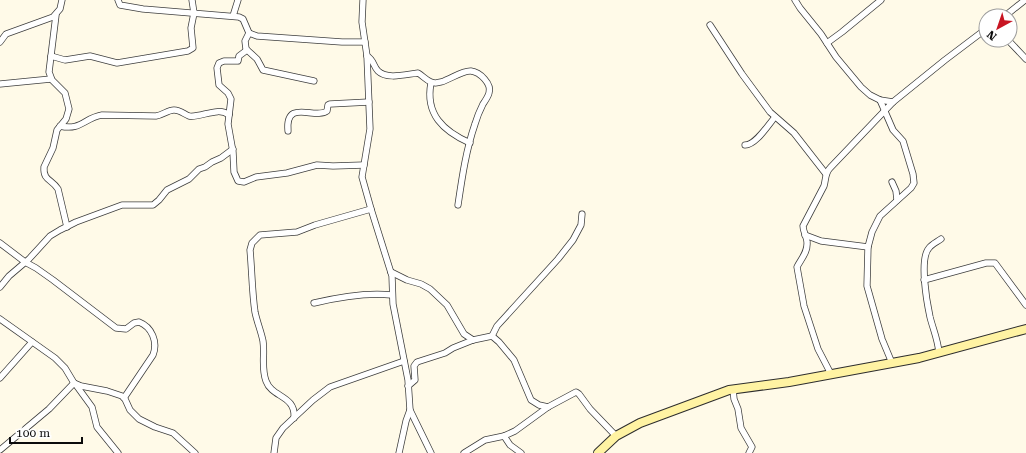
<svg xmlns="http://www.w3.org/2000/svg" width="1026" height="453" font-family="'Roboto Serif',serif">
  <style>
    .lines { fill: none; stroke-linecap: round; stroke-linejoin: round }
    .street-casing { stroke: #3e3e3e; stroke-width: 7 }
    .secondary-casing { stroke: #2d2d2d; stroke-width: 10 }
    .street { stroke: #fff; stroke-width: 5.5 }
    .secondary { stroke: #fff3a3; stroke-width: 8 }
  </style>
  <rect width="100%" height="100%" fill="#fffae8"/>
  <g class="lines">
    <defs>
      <g id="street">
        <path d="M118,0L120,5L143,9L239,17L243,19L249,33L257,36L342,42H365"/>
        <path d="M363,0L362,22L367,56L370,129L362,177L371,209L392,276L393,304L408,380L410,410L406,421L399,453"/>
        <path d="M795,0L800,8L821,34L836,57L861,87L870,95L880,100L893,102"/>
        <path d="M56,15L49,72L52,80L65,93L69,109L66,119L57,130L53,148L44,167C43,181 52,179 58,189L67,227"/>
        <path d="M233,16L238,0"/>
        <path d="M1005,16L1025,0"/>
        <path d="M710,25L742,74L770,112L794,133L826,174"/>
        <path d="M249,33L245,41L246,49L257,59L263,70L314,81"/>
        <path d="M1008,40L1026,59"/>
        <path d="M0,42L6,34L53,17L60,9L62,0"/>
        <path d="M827,43L842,32L881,0"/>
        <path d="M247,50L239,56L238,61H224L219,63L217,68L219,85L228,93L231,99L228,124L233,152L234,172L238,181L244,182L256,177L287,173L317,165L333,166L364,165"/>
        <path d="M51,56L65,60L90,56L117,63L188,51L193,48L191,28L194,13L192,0"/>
        <path d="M367,56C374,60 373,66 378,71C387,80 407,74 418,73C423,76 426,80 431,82C442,87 459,70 471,71C480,72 492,84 489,93C488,97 485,101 483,104C480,110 477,117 475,124C466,150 462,178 458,205"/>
        <path d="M431,83C425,114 443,131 470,143"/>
        <path d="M0,84L51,79"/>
        <path d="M880,100L893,130L903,141L913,174L914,183L911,188L880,216L872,232L868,247L867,286L882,339L892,363"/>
        <path d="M60,126C81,131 84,118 102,115L156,116C163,115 168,110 174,110C180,110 184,114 189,116C201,118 218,106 229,115"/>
        <path d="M288,131C285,98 315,120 327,111L328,105L330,104L369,102"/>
        <path d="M745,145C756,145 768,125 775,117"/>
        <path d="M892,182L896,191L897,200"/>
        <path d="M805,235L821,241L868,247"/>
        <path d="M0,243L25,262L36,268L53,280L116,328L126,329L134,323L139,322C152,327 158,342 153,355L124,398"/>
        <path d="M391,272L407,280L421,284L430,289L447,305L464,334L473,340"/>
        <path d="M924,280L986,263H995L1026,305"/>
        <path d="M0,287L9,276L29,259L50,236L60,230L76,222L122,205H153L159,200L167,190L189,179L199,169L205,167L212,162L221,158L233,149"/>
        <path d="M314,303C339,297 366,292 392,295"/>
        <path d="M0,319L55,358L65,368L74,383L81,386L107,391L122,396L125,399L130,410L139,419L155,427L173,433L195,453"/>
        <path d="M492,336L497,326L558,259L573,240L581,225L582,214"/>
        <path d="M939,353C938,340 933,329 930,317C927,303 919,259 929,248C932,244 937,242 941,239"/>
        <path d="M831,374L818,349L804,306L797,267C801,259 808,252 807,242C807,237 803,232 803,226L824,186C826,179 825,173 830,168L893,102L945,60L986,29"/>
        <path d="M0,378L32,342"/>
        <path d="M76,385L92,407L97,427L118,453"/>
        <path d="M408,386L415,380L414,366L417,362L445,353L453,348L473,340L492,336L499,342L514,360L531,400L539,405L548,407"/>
        <path d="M733,389L734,399L738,409L741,428L752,447L749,453"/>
        <path d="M410,410L431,453"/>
        <path d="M294,418C296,395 272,398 266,381C261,368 265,354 263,341C261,331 257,322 255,312C252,292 252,271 250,250L252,243L260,235L297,232L315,225L371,209"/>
        <path d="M504,436L510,445L521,453"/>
        <path d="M0,450L49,409L74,383"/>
        <path d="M274,453L276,438L283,428L313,400L330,387L404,361"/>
        <path d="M464,453L485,440L504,436L515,431L548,407L576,392L579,394L590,409L616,436"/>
      </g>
      <path id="secondary" d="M598,453L616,436L640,423L729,390L789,382L919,358L1026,329"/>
    </defs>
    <!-- street casing -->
    <use href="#street" class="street-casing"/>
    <!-- secondary casing -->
    <use href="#secondary" class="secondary-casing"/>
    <!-- street -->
    <use href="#street" class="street"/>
    <!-- secondary -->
    <use href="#secondary" class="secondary"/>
  </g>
  <!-- north arrow -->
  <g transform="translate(998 28) rotate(220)"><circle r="19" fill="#ffffff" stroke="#9d9d9d"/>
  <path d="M0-3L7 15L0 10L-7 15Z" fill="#c81522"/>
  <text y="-6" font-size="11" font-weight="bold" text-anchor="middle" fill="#0b0b0b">N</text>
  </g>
  <!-- scale -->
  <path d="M10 437v6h72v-6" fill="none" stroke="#0b0b0b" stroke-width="2"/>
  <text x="16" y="437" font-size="12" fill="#0b0b0b" stroke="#ffffff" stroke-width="3" paint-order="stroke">100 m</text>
</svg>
